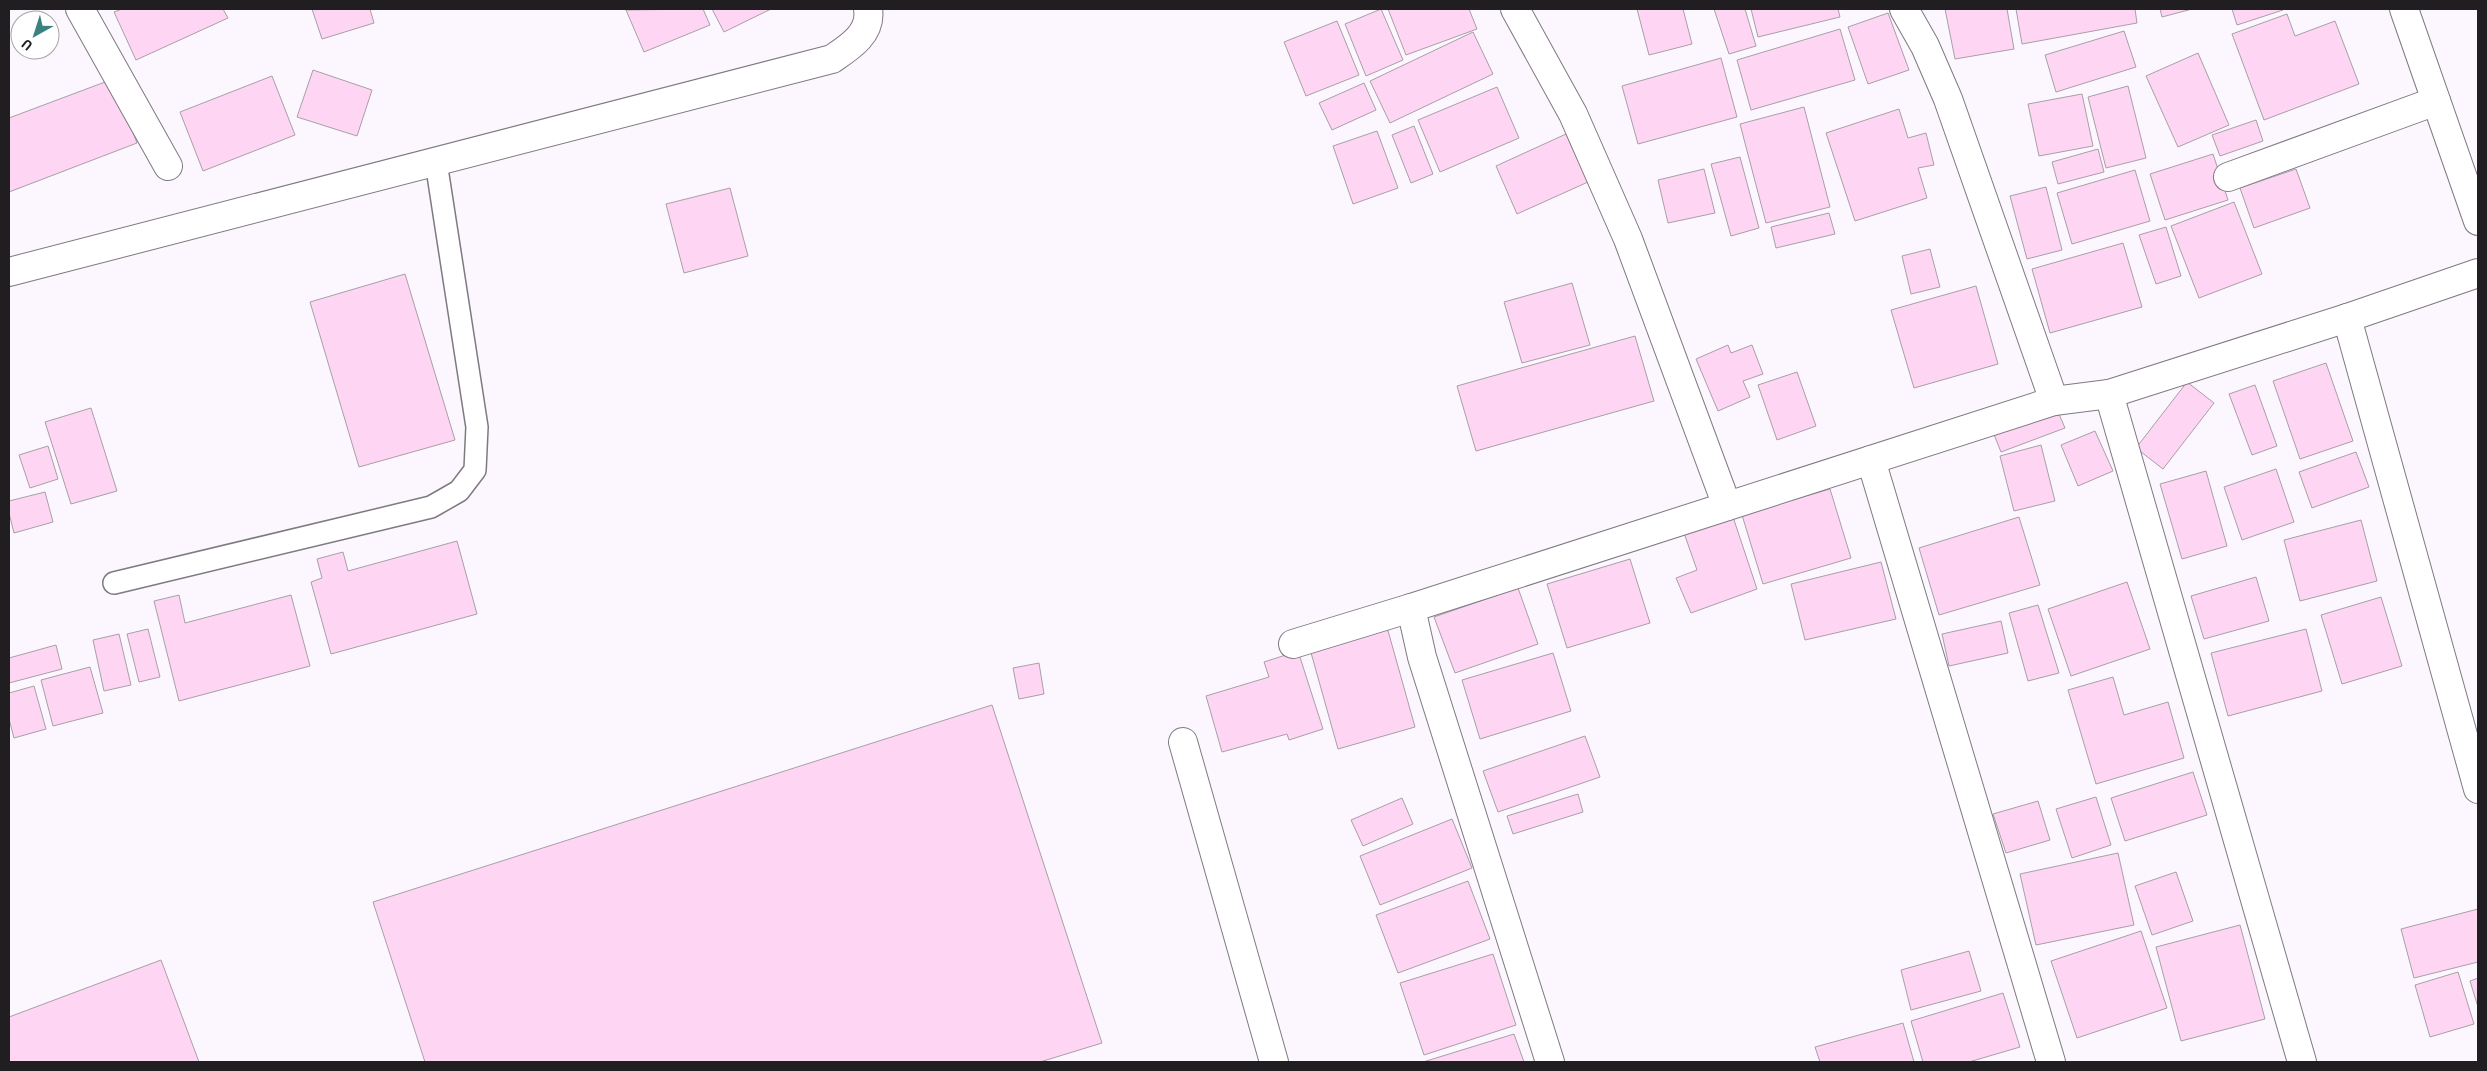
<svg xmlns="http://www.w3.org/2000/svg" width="2487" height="1071" font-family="'Titillium Web',sans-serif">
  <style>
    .building { fill: #fed6f4; stroke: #a89fa6 }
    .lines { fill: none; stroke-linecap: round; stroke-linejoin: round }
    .lane-casing { stroke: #7f7981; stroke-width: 24 }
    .street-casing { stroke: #7f7981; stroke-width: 30 }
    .lane { stroke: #fff; stroke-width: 21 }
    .street { stroke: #fff; stroke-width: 28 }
  </style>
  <rect width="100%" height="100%" fill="#fcf7fe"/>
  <!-- building -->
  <g class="building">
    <path d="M122,9H223L228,18L136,60L114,12Z"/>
    <path d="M312,9H370L374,23L322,39Z"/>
    <path d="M703,9L710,25L644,52L626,10Z"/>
    <path d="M712,9H771L724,32Z"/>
    <path d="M1381,9L1403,60L1366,76L1345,24Z"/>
    <path d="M1388,9H1469L1477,29L1406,55Z"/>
    <path d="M1637,9H1683L1692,44L1649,55Z"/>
    <path d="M1714,9H1745L1756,46L1729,54Z"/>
    <path d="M1751,9H1838L1840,17L1758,37Z"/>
    <path d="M1945,9H2007L2014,49L1955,59Z"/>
    <path d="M2016,9H2135L2137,23L2022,44Z"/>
    <path d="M2160,9H2192L2162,17Z"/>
    <path d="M2232,9H2283V10L2237,25Z"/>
    <path d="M1888,13L1909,70L1868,84L1848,27Z"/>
    <path d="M2287,14L2295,36L2335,21L2359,84L2264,120L2232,34Z"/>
    <path d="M1337,21L1359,75L1306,96L1284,42Z"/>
    <path d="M1840,29L1855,80L1751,110L1737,60Z"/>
    <path d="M2124,31L2136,67L2056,92L2045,55Z"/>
    <path d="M1473,32L1493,74L1390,123L1370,81Z"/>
    <path d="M2198,53L2229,125L2178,147L2146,76Z"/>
    <path d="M1721,58L1737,117L1638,144L1622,86Z"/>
    <path d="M313,70L372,90L357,136L297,117Z"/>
    <path d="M272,76L295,135L203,171L180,112Z"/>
    <path d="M113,79L137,143L9,192V118Z"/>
    <path d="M1364,83L1376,110L1332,130L1319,103Z"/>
    <path d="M2128,86L2146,158L2106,168L2088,97Z"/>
    <path d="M1497,87L1519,138L1440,172L1418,120Z"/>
    <path d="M2082,94L2093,146L2039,156L2028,104Z"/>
    <path d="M1804,107L1830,207L1766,223L1740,124Z"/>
    <path d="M1899,109L1908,138L1926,133L1934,165L1918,168L1927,198L1855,221L1826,133Z"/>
    <path d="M2256,120L2263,141L2220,156L2212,135Z"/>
    <path d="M1414,126L1433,174L1411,183L1392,135Z"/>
    <path d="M1377,131L1398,188L1353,204L1333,146Z"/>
    <path d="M1566,134L1588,182L1517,214L1496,166Z"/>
    <path d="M2098,149L2104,172L2058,184L2052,162Z"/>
    <path d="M2213,154L2228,200L2165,220L2150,174Z"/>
    <path d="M1740,157L1759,228L1731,236L1711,164Z"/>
    <path d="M1704,169L1715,213L1668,223L1658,180Z"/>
    <path d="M2296,169L2310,208L2254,228L2240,188Z"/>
    <path d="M2135,170L2150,221L2072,244L2057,193Z"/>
    <path d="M2046,187L2062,250L2027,259L2010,196Z"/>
    <path d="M730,188L748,256L684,273L666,204Z"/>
    <path d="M2234,202L2262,274L2199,298L2171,226Z"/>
    <path d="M1829,213L1835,234L1776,248L1771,227Z"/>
    <path d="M2166,227L2181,276L2156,284L2139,235Z"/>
    <path d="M2123,243L2142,307L2050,333L2032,269Z"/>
    <path d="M1930,249L1940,287L1911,294L1902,256Z"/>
    <path d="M405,274L455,440L359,467L310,302Z"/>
    <path d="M1572,283L1590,345L1522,363L1504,302Z"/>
    <path d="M1976,286L1998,364L1914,388L1891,310Z"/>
    <path d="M1635,336L1654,401L1476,451L1457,386Z"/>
    <path d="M1728,345L1731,353L1752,345L1763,374L1743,381L1750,397L1718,411L1696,359Z"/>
    <path d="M2326,363L2353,441L2300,459L2273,381Z"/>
    <path d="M1797,372L1816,426L1777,440L1758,385Z"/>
    <path d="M2187,382L2214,403L2163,469L2136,448Z"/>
    <path d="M2255,385L2277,446L2252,455L2229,394Z"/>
    <path d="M2056,407L2065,428L2001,452L1993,432Z"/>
    <path d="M91,408L117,491L71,504L45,422Z"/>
    <path d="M2095,431L2113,471L2078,486L2061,445Z"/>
    <path d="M2041,445L2055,501L2014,511L2000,456Z"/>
    <path d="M48,446L58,479L30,488L19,455Z"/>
    <path d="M2356,452L2369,487L2312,508L2299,472Z"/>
    <path d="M2276,469L2294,522L2242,540L2224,487Z"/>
    <path d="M2206,471L2227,546L2182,559L2160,484Z"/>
    <path d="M1830,489L1851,558L1763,584L1742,515Z"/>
    <path d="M45,492L53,522L14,533L9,513V501Z"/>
    <path d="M1733,517L1757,589L1691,613L1676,578L1697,570L1684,533Z"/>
    <path d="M2019,517L2040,585L1939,615L1919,548Z"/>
    <path d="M2361,520L2377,581L2300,601L2284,540Z"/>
    <path d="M457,541L477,614L331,654L311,582L322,578L317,559L343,552L348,571Z"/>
    <path d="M1630,559L1650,623L1567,648L1547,584Z"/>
    <path d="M1881,562L1896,619L1805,640L1791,584Z"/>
    <path d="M2256,577L2269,621L2204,639L2191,596Z"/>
    <path d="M2127,582L2150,649L2071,676L2048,609Z"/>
    <path d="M1518,588L1538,644L1455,673L1434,617Z"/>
    <path d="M179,595L185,623L291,595L310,666L179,701L154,601Z"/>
    <path d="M2381,597L2402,666L2342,684L2321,615Z"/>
    <path d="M2038,605L2059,673L2028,681L2009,613Z"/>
    <path d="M1385,620L1415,727L1338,749L1308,642Z"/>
    <path d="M2001,621L2008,653L1949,666L1942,634Z"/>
    <path d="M148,629L160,677L139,682L127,634Z"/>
    <path d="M2306,629L2322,691L2228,716L2211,653Z"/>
    <path d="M119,634L131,685L104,691L93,640Z"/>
    <path d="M56,645L62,669L9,683V658Z"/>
    <path d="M1298,651L1323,729L1289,740L1287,734L1222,752L1206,696L1269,677L1264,662Z"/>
    <path d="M1553,653L1571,711L1480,739L1462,680Z"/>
    <path d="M1039,663L1044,694L1019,699L1013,668Z"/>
    <path d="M90,667L103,713L53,726L41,680Z"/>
    <path d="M2113,677L2124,715L2168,702L2184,758L2096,784L2068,690Z"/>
    <path d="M34,686L46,729L14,738L9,719V693Z"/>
    <path d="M992,705L1102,1043L1040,1062H425L373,902Z"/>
    <path d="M1585,736L1600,777L1498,812L1483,771Z"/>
    <path d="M2193,772L2207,815L2125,841L2111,798Z"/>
    <path d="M1578,794L1583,812L1513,834L1507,816Z"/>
    <path d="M2096,797L2111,845L2072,858L2056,809Z"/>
    <path d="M1402,798L1413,824L1363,846L1351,820Z"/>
    <path d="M2038,801L2050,840L2006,853L1993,814Z"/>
    <path d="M1452,819L1472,868L1380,905L1360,856Z"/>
    <path d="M2118,853L2134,925L2036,945L2020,874Z"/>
    <path d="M2176,872L2193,921L2152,935L2135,886Z"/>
    <path d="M1468,881L1490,939L1398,973L1376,915Z"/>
    <path d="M2478,909V962L2414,978L2401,929Z"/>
    <path d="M2240,925L2265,1019L2181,1041L2156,947Z"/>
    <path d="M2141,931L2167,1008L2077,1038L2051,961Z"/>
    <path d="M1969,951L1981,991L1911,1010L1901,970Z"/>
    <path d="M1493,954L1516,1025L1424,1055L1400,983Z"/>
    <path d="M161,960L199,1062H9V1017Z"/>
    <path d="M2458,972L2474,1024L2430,1037L2415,985Z"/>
    <path d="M2478,978V1007L2470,981Z"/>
    <path d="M2003,993L2020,1047L1969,1062H1923L1911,1021Z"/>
    <path d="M1903,1023L1914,1062H1820L1815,1047Z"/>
    <path d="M1514,1034L1524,1062H1423Z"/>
  </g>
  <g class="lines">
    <defs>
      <path id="lane" d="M114,583L431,507L459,491L475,470L477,427L436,162"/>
      <g id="street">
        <path d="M80,9L168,166"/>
        <path d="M1515,9L1573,114L1628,239L1727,506"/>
        <path d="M1904,9L1925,46L1948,99L2054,401"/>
        <path d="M2404,9L2478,221"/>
        <path d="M2228,177L2436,101"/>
        <path d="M9,272L832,59C850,47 872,33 868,9"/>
        <path d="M2347,318L2478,789"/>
        <path d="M2109,394L2302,1062"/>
        <path d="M1871,460L2051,1062"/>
        <path d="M1293,644L1411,608"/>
        <path d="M1183,742L1274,1062"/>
        <path d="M1550,1062L1422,657L1411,608L2054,401L2109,394L2347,318L2478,273"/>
      </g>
    </defs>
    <!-- lane casing -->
    <use href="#lane" class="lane-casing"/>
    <!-- street casing -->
    <use href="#street" class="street-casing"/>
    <!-- lane -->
    <use href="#lane" class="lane"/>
    <!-- street -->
    <use href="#street" class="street"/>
  </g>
  <!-- border -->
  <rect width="2487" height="1071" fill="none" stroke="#211e21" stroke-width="20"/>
  <!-- north arrow -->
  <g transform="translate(35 35) rotate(219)"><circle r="24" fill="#ffffff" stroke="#a6a5a6"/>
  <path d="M0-4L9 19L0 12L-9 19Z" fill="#3a827f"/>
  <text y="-8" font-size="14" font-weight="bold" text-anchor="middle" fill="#211e21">U</text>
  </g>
</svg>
